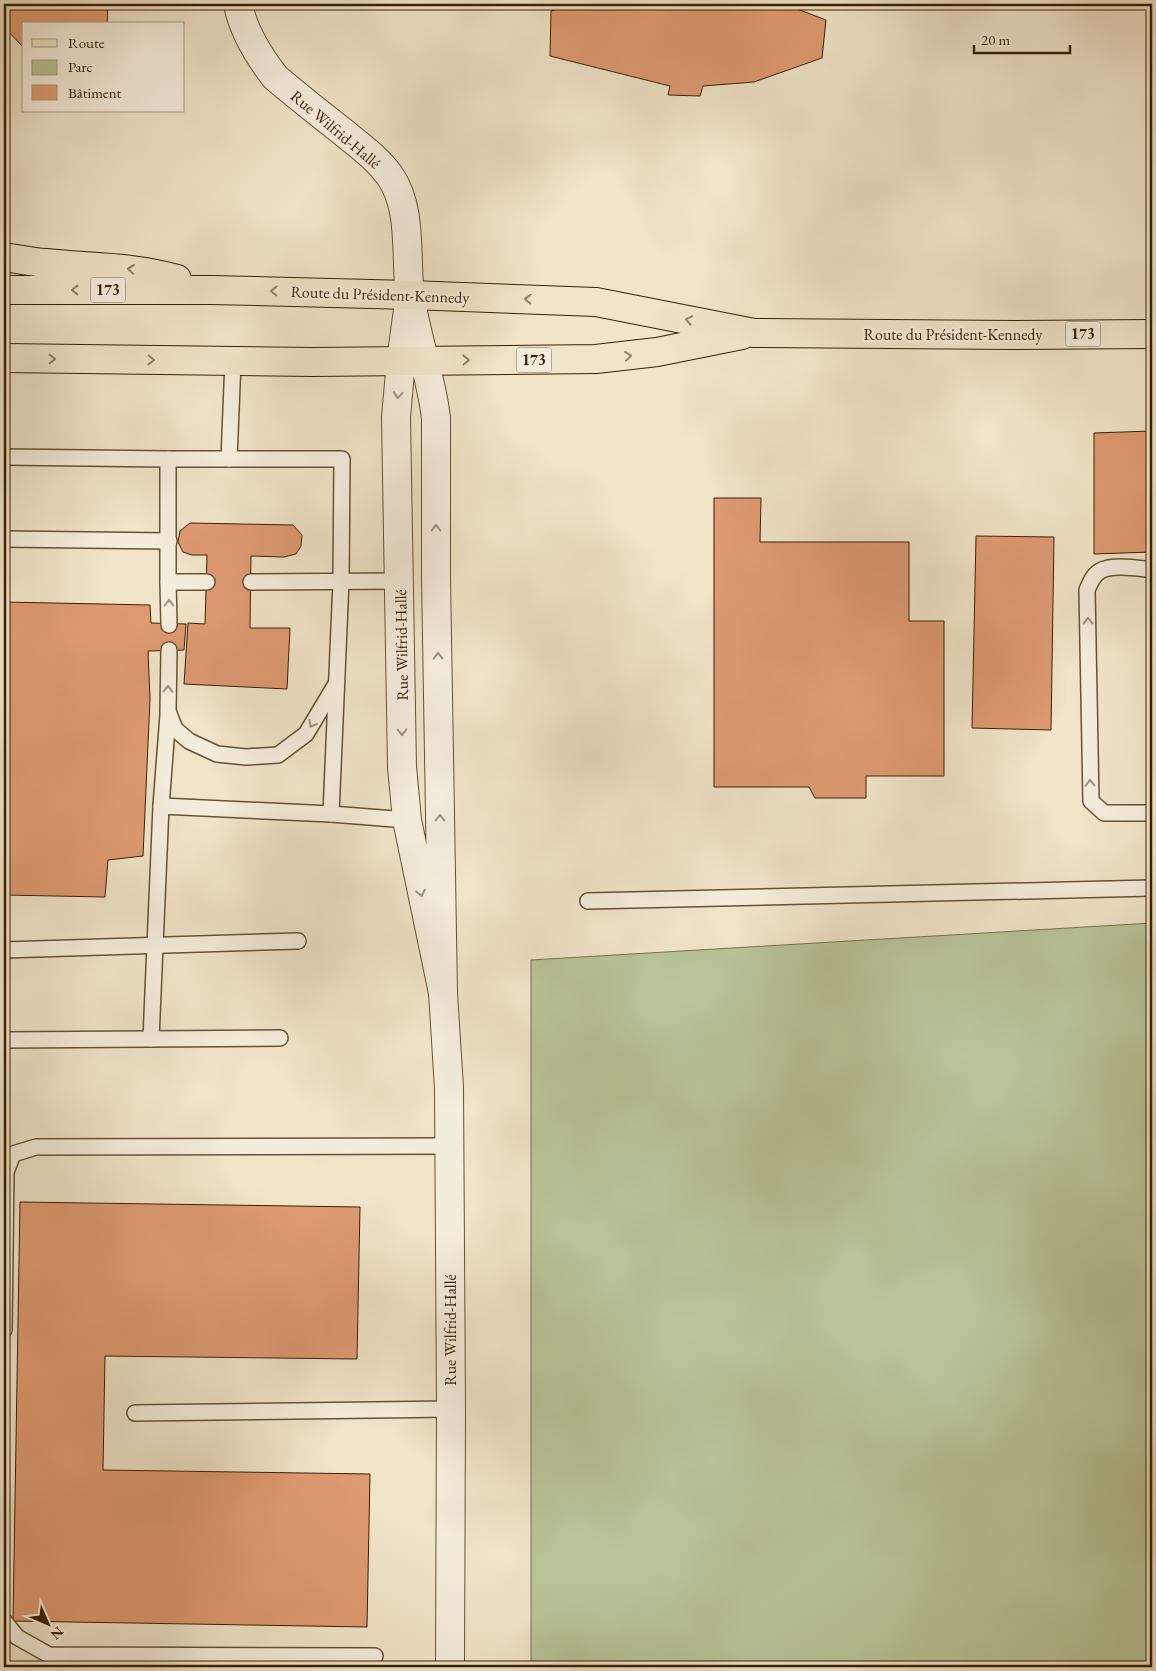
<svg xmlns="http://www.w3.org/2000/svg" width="1156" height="1671" font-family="'EB Garamond',serif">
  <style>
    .green { fill: #b8c498; stroke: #78724c }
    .building { fill: #df9a72; stroke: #392100 }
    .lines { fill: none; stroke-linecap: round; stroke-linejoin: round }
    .service-casing { stroke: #675232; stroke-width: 18 }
    .minor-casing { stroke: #675232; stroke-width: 30 }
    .primary-casing { stroke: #392100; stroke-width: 30 }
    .service { stroke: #f5eddc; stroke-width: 15 }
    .minor { stroke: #f5eddc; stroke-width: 28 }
    .primary { stroke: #f0e4c9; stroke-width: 28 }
    .oneway { stroke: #948264 }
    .oneway2 { stroke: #a09179 }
    .labels { text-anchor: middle; stroke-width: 4.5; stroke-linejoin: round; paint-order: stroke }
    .shield { fill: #f5eddc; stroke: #715e42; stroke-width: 1 }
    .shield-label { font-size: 15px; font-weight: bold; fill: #392100 }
    .street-label { font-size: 16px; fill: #392100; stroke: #f5eddc }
  </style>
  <rect width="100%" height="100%" fill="#f0e4c9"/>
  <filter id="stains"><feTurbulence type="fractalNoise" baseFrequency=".004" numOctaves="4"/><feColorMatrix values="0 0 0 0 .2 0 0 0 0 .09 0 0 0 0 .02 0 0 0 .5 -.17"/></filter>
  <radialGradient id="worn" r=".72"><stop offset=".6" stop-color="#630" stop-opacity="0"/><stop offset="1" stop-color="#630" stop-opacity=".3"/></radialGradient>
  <!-- green -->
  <path class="green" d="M1152,923V1667H531V960Z"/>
  <!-- building -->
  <g class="building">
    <path d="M4,4H108L107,24H24V48L4,27Z"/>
    <path d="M571,4H784L826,20L822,58L754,82L703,86L700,96L668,95L670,86L550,56L551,11Z"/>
    <path d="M1152,431V552L1094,554V433Z"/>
    <path d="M714,498H761L760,542H909V621H944V776H866V798H815L809,787H714Z"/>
    <path d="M190,523L293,525L302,535L301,546L296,554L284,557L251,556L250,628H290L287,689L184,684L188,623L205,624L207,555H192L183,552L178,542L180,531Z"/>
    <path d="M976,536L1054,537L1051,730L972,728Z"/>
    <path d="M4,602L150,605L151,623L186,624L184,650L148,651L150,699L143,856L108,860L105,897L4,895Z"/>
    <path d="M20,1202L360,1207L357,1359L105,1356L103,1470L370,1474L367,1627L13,1621Z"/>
  </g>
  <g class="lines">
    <defs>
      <g id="service">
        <path d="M4,457L168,459"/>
        <path d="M229,459L233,361"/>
        <path d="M4,539L169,541"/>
        <path d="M1152,570C1139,568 1112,564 1100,571C1093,575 1090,583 1087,590L1091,801L1104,813H1152"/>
        <path d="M168,582L169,625"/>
        <path d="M207,582H168V459H342L341,581L331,814L407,820"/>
        <path d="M251,582L400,581"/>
        <path d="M169,650L168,711L175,729L189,741L217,754L246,757L278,755L306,734L336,684"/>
        <path d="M161,806L168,715"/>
        <path d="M588,901L1152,888"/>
        <path d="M4,950L298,941"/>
        <path d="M151,1039L161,806L331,814"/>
        <path d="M4,1040L280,1038"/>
        <path d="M4,1330L6,1172L13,1154L36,1147L449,1146"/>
        <path d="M135,1413L451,1409"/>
        <path d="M4,1621L17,1637L49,1655L375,1656"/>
      </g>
      <g id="minor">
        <path d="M238,4C243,31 258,55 275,77C297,96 320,114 343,132C360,146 377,158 390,176C413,209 405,258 410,295C416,336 431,376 436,418V577L443,993L407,820L402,767L396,417L401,361L410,295"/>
        <path d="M443,993L449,1088L451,1409L450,1667"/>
      </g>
      <g id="primary">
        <path d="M4,257C18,259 32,262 46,263C91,268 132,266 177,279"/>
        <path d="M4,290H212L410,295L596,302L754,333L1014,335L1152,334"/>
        <path d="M4,358L312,362L596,359L657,352L742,335"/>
      </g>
    </defs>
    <!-- service casing -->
    <use href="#service" class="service-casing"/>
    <!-- minor casing -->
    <use href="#minor" class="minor-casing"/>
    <!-- primary casing -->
    <use href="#primary" class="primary-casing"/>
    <!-- service -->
    <use href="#service" class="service"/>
    <!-- minor -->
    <use href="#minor" class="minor"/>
    <!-- primary -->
    <use href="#primary" class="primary"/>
  </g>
  <!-- one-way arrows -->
  <defs><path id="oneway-chevron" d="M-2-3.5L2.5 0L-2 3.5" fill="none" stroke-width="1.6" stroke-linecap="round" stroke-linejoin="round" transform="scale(1.25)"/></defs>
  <g class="oneway">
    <use href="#oneway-chevron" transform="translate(131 269) rotate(-174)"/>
    <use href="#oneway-chevron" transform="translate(75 290) rotate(180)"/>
    <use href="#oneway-chevron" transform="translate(274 291) rotate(-179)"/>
    <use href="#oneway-chevron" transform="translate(528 299) rotate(-178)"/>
    <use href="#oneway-chevron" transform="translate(689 320) rotate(-169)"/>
    <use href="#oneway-chevron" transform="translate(628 356) rotate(-6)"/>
    <use href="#oneway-chevron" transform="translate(52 359)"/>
    <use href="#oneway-chevron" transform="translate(151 360) rotate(1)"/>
    <use href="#oneway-chevron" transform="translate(466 360) rotate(-1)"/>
  </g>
  <g class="oneway2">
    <use href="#oneway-chevron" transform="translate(398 395) rotate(95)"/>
    <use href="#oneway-chevron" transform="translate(436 528) rotate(-90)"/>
    <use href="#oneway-chevron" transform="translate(169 603) rotate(-90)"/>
    <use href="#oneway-chevron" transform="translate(1088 621) rotate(-91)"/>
    <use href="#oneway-chevron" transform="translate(438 656) rotate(-91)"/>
    <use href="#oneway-chevron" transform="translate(168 689) rotate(-89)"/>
    <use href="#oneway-chevron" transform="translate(312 724) rotate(120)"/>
    <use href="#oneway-chevron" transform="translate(402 732) rotate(89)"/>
    <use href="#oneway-chevron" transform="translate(1090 783) rotate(-91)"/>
    <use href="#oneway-chevron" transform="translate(440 818) rotate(-90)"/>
    <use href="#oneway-chevron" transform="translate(421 893) rotate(79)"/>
  </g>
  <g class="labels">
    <!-- shield labels -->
    <g class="shield">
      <rect x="90.5" y="277.5" width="35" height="25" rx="4"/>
      <rect x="1065.5" y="321.5" width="35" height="25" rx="4"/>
      <rect x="516.5" y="347.5" width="35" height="25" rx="4"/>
    </g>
    <g class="shield-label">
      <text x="108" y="295">173</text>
      <text x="1083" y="339">173</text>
      <text x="534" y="365">173</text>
    </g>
    <!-- street labels -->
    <g class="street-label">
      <text transform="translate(336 129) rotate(40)" y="6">Rue Wilfrid-Hallé</text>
      <text transform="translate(380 294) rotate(2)" y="6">Route du Président-Kennedy</text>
      <text x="953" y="340">Route du Président-Kennedy</text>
      <text transform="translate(401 645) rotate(-91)" y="6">Rue Wilfrid-Hallé</text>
      <text transform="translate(450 1330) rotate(-90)" y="6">Rue Wilfrid-Hallé</text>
    </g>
  </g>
  <!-- margin -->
  <rect width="1156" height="1671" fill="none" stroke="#f0e4c9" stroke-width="20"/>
  <rect x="5" y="5" width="1146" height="1661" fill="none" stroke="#392100" stroke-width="2.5"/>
  <rect x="10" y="10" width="1136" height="1651" fill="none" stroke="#392100"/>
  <!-- legend -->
  <rect x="22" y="22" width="162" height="90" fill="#f5eddc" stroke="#aa9b84"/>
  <rect x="32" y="39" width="25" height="8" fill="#f0e4c9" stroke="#aa9b84"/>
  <text x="68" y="48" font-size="15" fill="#392100">Route</text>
  <rect x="32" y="60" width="25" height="15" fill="#b8c498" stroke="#aa9b84"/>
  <text x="68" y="72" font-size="15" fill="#392100">Parc</text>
  <rect x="32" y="85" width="25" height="15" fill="#df9a72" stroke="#aa9b84"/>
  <text x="68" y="98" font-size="15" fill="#392100">Bâtiment</text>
  <!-- north arrow -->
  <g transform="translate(48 1624) rotate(135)" stroke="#f5eddc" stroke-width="4" paint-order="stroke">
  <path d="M0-4L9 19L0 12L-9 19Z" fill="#392100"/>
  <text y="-8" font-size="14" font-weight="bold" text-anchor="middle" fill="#392100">N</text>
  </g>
  <!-- scale -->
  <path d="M974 45v8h96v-8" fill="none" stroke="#392100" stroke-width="2.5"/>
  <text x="981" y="45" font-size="15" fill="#392100" stroke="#f5eddc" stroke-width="4" paint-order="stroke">20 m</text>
  <rect width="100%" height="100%" filter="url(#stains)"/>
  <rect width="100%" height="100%" fill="url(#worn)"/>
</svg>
